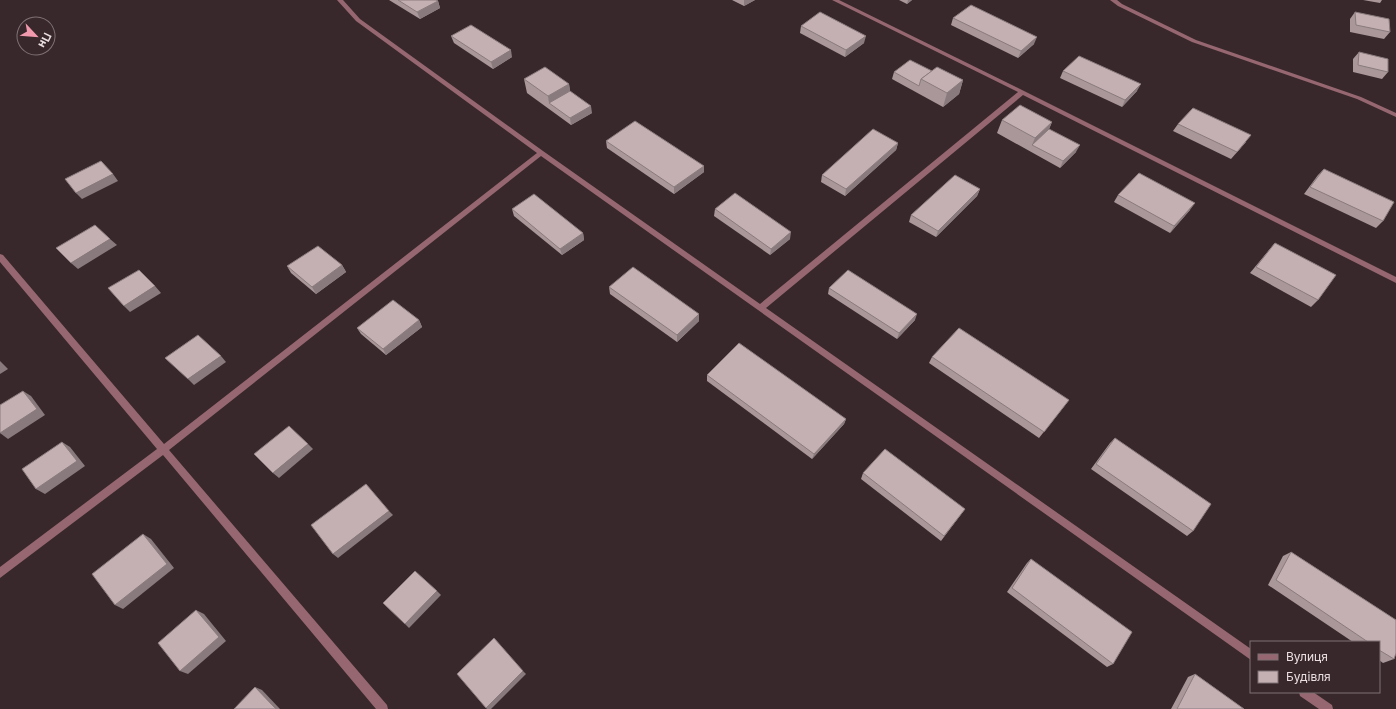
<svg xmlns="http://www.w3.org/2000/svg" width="1396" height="709" font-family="Inter,sans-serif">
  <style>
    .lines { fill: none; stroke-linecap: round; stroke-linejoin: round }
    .street { fill: #966771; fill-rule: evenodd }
    .wall { fill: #a9979a }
    .shaded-wall { fill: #897b7d }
    .building { fill: #c4b0b3; stroke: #897b7d }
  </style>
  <rect width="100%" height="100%" fill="#38282b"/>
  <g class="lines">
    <!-- street -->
    <g class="street">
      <path d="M337,0H343L360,19L543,151L760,304L1018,92L832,0H839L1024,91L1396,277V283L1023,95L766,308L1251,649V660L541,156L169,450L387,705L388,709H376L163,455L0,578V567L157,449L0,262V254L3,255L164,444L537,153L356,21Z"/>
      <path d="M1110,0H1117L1122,4L1196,40L1361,97L1396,113V117L1357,99L1192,42L1118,6Z"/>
      <path d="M1299,692H1313L1332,705L1333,709H1319L1300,696Z"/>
    </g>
  </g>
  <!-- wall -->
  <g class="wall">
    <path d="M389,0H436L438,1L440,8L420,19Z"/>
    <path d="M732,0H755L744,6Z"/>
    <path d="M899,0H912L907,4Z"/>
    <path d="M1363,0H1382L1380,3Z"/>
    <path d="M1355,12L1390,32L1384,39L1350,32V19Z"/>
    <path d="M953,18L1034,44L1018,58L951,25Z"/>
    <path d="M801,26L864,43L845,57L800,33Z"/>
    <path d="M451,36L512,57L493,69L454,43Z"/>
    <path d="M1359,52L1388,72L1382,79L1353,72V59Z"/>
    <path d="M932,71L963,80L959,94L943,107L892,79L894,72Z"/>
    <path d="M1063,71L1137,91L1122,107L1060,78Z"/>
    <path d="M524,79L569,84L570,91L592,113L571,125L527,93Z"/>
    <path d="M1002,120L1052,122L1049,129L1076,152L1060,168L997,133Z"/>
    <path d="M1178,124L1246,142L1231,159L1173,131Z"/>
    <path d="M606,141L704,166V172L674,194L607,148Z"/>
    <path d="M898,143L896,150L845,196L821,182L822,175Z"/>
    <path d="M1324,169L1383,221L1376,228L1304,194L1318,175Z"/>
    <path d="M980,189L977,196L936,237L909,222L911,215Z"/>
    <path d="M1118,195L1190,210L1170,233L1114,202Z"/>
    <path d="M512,209L583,233L584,240L562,255L514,216Z"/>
    <path d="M715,209L790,239L770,255L714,216Z"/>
    <path d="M1275,243L1318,300L1311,307L1250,273L1269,250Z"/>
    <path d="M342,265L346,272L316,294L291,273L287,266Z"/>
    <path d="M609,287L699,321L677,342L610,294Z"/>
    <path d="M829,288L915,320L897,339L828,294Z"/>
    <path d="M419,320L422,327L386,355L361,334L357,328Z"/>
    <path d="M932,357L1069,400L1039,438L929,363Z"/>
    <path d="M707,375L846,419L844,424L812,459L707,381Z"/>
    <path d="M1115,438L1193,531L1187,536L1091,469L1110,443Z"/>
    <path d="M863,473L965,509L941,541L861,479Z"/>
    <path d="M1291,552L1396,620V653L1394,659L1383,663L1379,660V642H1353L1268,585L1283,556Z"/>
    <path d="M1031,559L1113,664L1107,667L1007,592L1027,563Z"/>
    <path d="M1195,674L1244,709H1171L1188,677Z"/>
  </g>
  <!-- shaded-wall -->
  <g class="shaded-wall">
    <path d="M744,0H755L744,6Z"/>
    <path d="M908,0H912L907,4Z"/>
    <path d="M438,1L440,8L420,19L417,12Z"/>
    <path d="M866,36L864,43L845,57L846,50Z"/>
    <path d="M1037,37L1034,44L1018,58L1021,51Z"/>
    <path d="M511,50L512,57L493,69L491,62Z"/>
    <path d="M963,80L959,94L943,107L947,93Z"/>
    <path d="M569,84L571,98L549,103L548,96Z"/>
    <path d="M1141,84L1137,91L1122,107L1125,100Z"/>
    <path d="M591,106L592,113L571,125L570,118Z"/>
    <path d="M1052,122L1046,136L1032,145L1035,138Z"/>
    <path d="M898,143L896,150L845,196L846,189Z"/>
    <path d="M1080,145L1076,152L1060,168L1063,161Z"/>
    <path d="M704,166V172L674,194V187Z"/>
    <path d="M113,174L118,181L82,199L76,193Z"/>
    <path d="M980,189L977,196L936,237L938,231Z"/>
    <path d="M1195,203L1190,210L1170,233L1174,226Z"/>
    <path d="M791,232L790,239L770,255L771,249Z"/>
    <path d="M583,233L584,240L562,255L560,249Z"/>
    <path d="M110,239L117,245L78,269L71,263Z"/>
    <path d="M342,265L346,272L316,294L312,287Z"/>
    <path d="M155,286L161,293L130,312L124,306Z"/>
    <path d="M699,314V321L677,342V335Z"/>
    <path d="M917,314L915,320L897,339L899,333Z"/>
    <path d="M419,320L422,327L386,355L383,349Z"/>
    <path d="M221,356L226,362L194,385L188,379Z"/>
    <path d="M0,361L8,369L0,374Z"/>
    <path d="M23,391L31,396L45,415L8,439L0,433Z"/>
    <path d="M846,419L844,424L812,459L814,454Z"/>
    <path d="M62,442L70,447L85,466L45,494L36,489Z"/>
    <path d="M308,444L313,449L279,478L273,473Z"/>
    <path d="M389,511L393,515L338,558L333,554Z"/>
    <path d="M143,534L151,539L174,568L123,609L115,605Z"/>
    <path d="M437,591L441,595L409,628L405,624Z"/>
    <path d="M196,610L204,614L226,641L188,674L180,671Z"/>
    <path d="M523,671L526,674L491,709H487L486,708Z"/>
    <path d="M255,687L262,690L280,709H276Z"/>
  </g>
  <!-- building -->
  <g class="building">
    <path d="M398,0H436L438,1L417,12Z"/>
    <path d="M971,5L1037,37L1021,51L953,18Z"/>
    <path d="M820,12L866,36L846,50L801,26Z"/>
    <path d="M1355,12L1389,19L1390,32L1356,25Z"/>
    <path d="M471,25L511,50L491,62L451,36Z"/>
    <path d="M1359,52L1388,59V72L1358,65Z"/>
    <path d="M1079,56L1141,84L1125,100L1063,71Z"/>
    <path d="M910,60L932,71L921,79L919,86L894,72Z"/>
    <path d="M545,67L569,84L548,96L524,79Z"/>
    <path d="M937,67L963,80L947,93L921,79Z"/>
    <path d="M570,91L591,106L570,118L549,103Z"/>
    <path d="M1020,105L1052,122L1035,138L1002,120Z"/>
    <path d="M1193,108L1251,135L1237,152L1178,124Z"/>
    <path d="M635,121L704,166L674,187L606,141Z"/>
    <path d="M873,129L898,143L846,189L822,175Z"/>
    <path d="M1049,129L1080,145L1063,161L1032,145Z"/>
    <path d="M101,161L113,174L76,193L65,179Z"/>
    <path d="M1324,169L1394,202L1383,221L1310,187Z"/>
    <path d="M1139,173L1195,203L1174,226L1118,195Z"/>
    <path d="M955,175L980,189L938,231L911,215Z"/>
    <path d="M735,193L791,232L771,249L715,209Z"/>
    <path d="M534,194L583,233L560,249L512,209Z"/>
    <path d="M95,225L110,239L71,263L56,248Z"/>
    <path d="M1275,243L1336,275L1318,300L1256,267Z"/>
    <path d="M318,246L342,265L312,287L287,266Z"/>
    <path d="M633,267L699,314L677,335L609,287Z"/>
    <path d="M139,270L155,286L124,306L108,288Z"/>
    <path d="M848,270L917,314L899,333L829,288Z"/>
    <path d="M393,300L419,320L383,349L357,328Z"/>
    <path d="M959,328L1069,400L1044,432L932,357Z"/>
    <path d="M198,335L221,356L188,379L165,358Z"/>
    <path d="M739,343L846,419L814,454L707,375Z"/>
    <path d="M23,391L37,409L0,433V405Z"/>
    <path d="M289,426L308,444L273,473L254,454Z"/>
    <path d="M1115,438L1211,504L1193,531L1096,464Z"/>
    <path d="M62,442L77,461L36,489L22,469Z"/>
    <path d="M885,449L965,509L944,536L863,473Z"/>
    <path d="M366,484L389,511L333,554L311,525Z"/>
    <path d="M143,534L167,564L115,605L92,574Z"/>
    <path d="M1291,552L1396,620V653L1394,659L1379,650V642H1368L1276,580Z"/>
    <path d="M1031,559L1132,632L1113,664L1012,588Z"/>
    <path d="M415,571L437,591L405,624L383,603Z"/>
    <path d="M196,610L219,637L180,671L158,643Z"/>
    <path d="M494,638L523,671L486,708L457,674Z"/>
    <path d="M1195,674L1244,709H1177Z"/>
    <path d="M255,687L276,709H234Z"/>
  </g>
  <!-- legend -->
  <rect x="1250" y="641" width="130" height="52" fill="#38282b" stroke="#7f7174"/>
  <rect x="1258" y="654" width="20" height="6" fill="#966771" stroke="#7f7174"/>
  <text x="1286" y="661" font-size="12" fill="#eadfe1">Вулиця</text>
  <rect x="1258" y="671" width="20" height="12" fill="#c4b0b3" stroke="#7f7174"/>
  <text x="1286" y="681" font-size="12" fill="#eadfe1">Будівля</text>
  <!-- north arrow -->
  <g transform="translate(36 36) rotate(116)"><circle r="19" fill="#38282b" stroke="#7f7174"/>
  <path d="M0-3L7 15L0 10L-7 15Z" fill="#f29aad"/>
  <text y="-6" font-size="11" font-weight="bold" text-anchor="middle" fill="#eadfe1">Пн</text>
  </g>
</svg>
